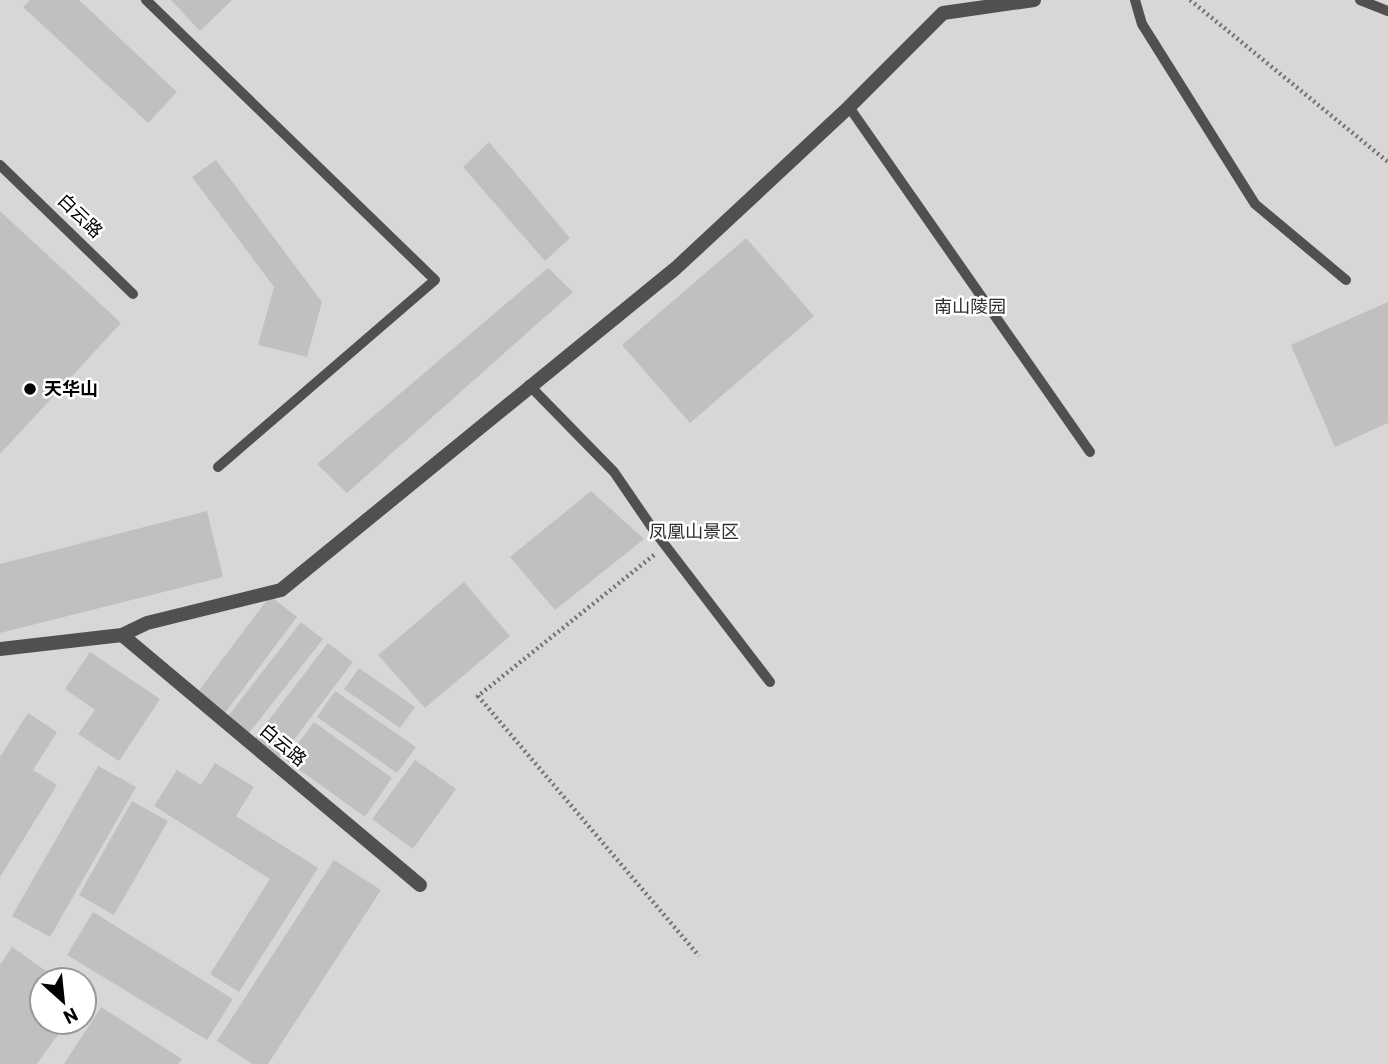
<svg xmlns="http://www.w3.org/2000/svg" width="1388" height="1064" viewBox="0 0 1388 1064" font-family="Barlow,'Noto Sans SC',sans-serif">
<rect width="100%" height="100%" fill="#fff"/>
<path fill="#d7d7d7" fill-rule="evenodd" d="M0,0H1388V1064H0ZM42,980H84V1022H42Z"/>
<path fill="#c0c0c0" d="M30,0H79L177,92L148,123L23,7Z
M171,0H232L200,31Z
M489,142L570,238L545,261L463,167Z
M216,160L322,302L307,357L258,345L274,287L192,177Z
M0,211L121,323L0,454Z
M746,238L814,316L690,423L622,345Z
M548,268L573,292L347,493L317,464Z
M1388,302V423L1335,447L1291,345Z
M591,491L644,539L555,610L510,557Z
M207,511L223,577L0,633V564Z
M464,582L510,636L425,708L378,655Z
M270,596L297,617L222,717L194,697Z
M301,622L323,639L249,733L228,716Z
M328,643L353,662L280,758L255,738Z
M90,652L160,699L119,761L78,734L95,710L65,689Z
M359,668L415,707L400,728L344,689Z
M335,691L416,747L397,773L317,717Z
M28,713L57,732L33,770L57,785L0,877V757Z
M314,722L392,778L365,817L286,760Z
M415,760L456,789L413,849L372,819Z
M215,763L254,787L236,816L318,868L239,992L210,974L270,879L154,806L177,770L201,785Z
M98,766L136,787L50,937L12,916Z
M132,801L168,821L114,915L79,895Z
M334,860L381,890L268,1064H252L217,1041Z
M93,912L233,999L207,1040L67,955Z
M12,947L59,980H42V1022H67L37,1064H0V965Z
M101,1007L182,1059L178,1064H64Z"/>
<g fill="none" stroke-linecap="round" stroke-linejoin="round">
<path stroke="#727272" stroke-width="4.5" stroke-dasharray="2 3.5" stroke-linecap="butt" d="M1190,0L1388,162
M654,555L478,696L699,956"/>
<path stroke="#505050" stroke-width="10" d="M146,0L435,280L218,467
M1135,0L1142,24L1255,204L1346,280
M1360,0L1388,11
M849,107L1090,452
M0,165L133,294
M529,385L614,472L655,532L770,682"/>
<path stroke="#505050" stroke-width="14" d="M122,635L420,885
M0,649L122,635L147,623L281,590L676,268L849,107L943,13L1034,0"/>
</g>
<circle fill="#000" stroke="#fff" stroke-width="2.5" cx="30" cy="389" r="7"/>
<g text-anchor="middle" stroke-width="5" stroke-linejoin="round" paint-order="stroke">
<g font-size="18" fill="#000" stroke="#fff">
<text transform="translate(80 216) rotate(44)" y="6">白云路</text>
<text transform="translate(283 745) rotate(40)" y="6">白云路</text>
</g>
<g font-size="18" fill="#2e2e2e" stroke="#fff">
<text x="970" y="313">南山陵园</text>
<text x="694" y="538">凤凰山景区</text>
</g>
<g font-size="18" font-weight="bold" fill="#000" stroke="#fff" text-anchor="start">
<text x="44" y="395">天华山</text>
</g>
</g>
<g transform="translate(63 1001) rotate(153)"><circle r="33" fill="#ffffff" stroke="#999999" stroke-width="2"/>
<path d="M0-5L12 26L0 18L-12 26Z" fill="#000000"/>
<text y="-10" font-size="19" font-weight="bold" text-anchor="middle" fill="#000000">N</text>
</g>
</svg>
